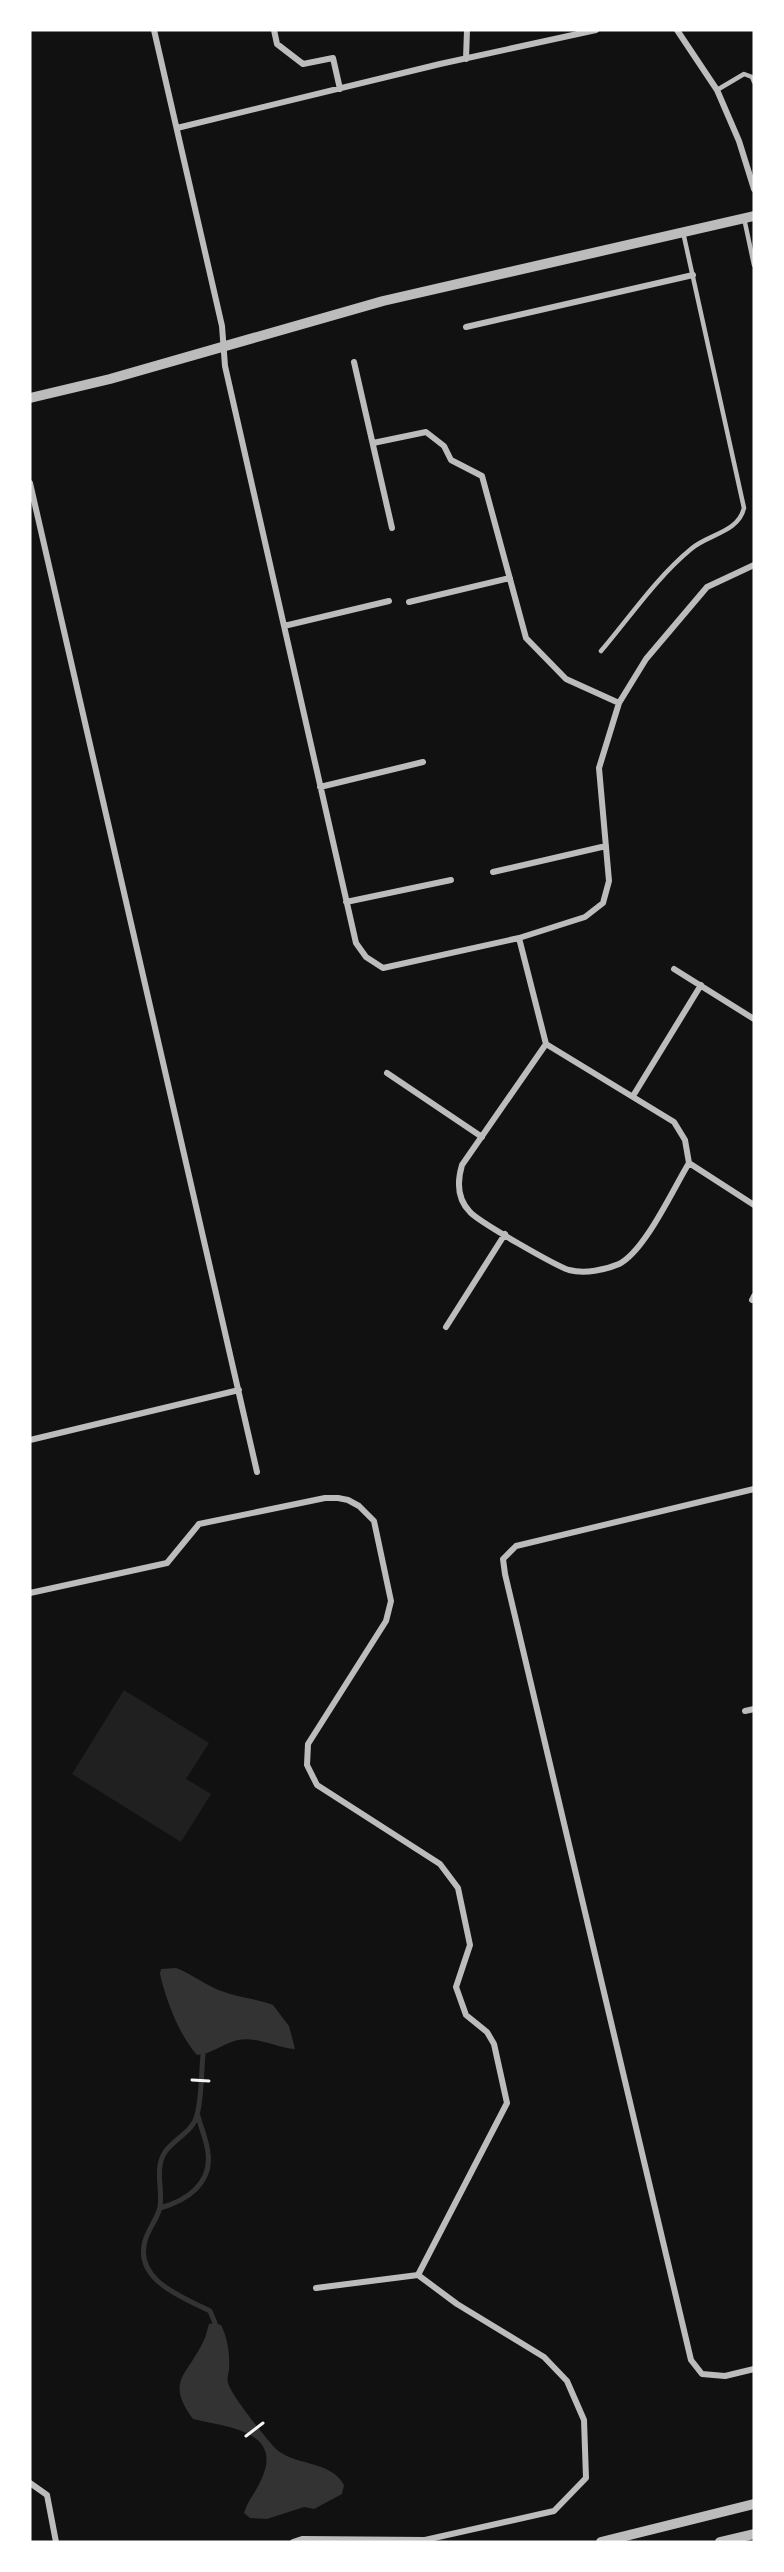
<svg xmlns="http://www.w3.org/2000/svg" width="784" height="2572" viewBox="0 0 784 2572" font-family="Helvetica,sans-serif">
<rect width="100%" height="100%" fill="#111"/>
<path fill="#202020" d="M124,1690L209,1743L186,1779L211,1794L181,1842L72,1774Z"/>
<path fill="#333" d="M176,1968C190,1973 201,1982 214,1988C233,1997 254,1998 273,2005L289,2026L295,2049C276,2048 257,2036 238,2040C224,2043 212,2054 197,2055C179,2035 166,2000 160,1974L161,1969Z
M215,2323L221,2325C228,2339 230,2355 229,2370C228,2374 227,2379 228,2383C231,2395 265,2437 274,2447C293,2467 330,2459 344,2485L342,2494L314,2509L304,2507L267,2519L250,2518L244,2513C248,2500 256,2492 261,2480C285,2430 225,2427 193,2419C165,2381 187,2376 203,2342C206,2337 207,2330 209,2324Z"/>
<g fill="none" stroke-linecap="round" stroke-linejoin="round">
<path stroke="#333" stroke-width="5" d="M203,2055C201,2074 202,2096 197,2115C193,2132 175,2138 165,2152C154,2169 163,2189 160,2207C158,2218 148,2229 145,2241C134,2280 182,2297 210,2311L215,2323
M160,2208C186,2201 212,2184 208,2153C207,2141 201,2128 198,2116"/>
<path stroke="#f5f5f5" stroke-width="3" d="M192,2080L209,2081
M246,2436L263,2423"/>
<path stroke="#bcbcbc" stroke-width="4.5" d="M717,90L744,74L752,77L754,82
M744,218L754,265
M601,651C630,617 656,578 691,549C708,534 738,533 744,508L683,232"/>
<path stroke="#bcbcbc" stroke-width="6" d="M154,30L222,326L225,366L356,943L366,957L383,968L519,938L585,917L603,903L609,881L599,768L619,703L646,659L707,587L754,565
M274,30L277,44L303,64L333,58L340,89
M677,30L717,90L739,141L754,189
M466,59L467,30
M177,128L440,64L596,30
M466,327L693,275
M354,362L392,528
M373,443L426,432L444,446L451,460L482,476L526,638L566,679L619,703
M30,483L257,1472
M409,602L510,578
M284,626L389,601
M320,787L423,762
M493,872L606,846
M346,902L451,880
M519,938L546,1044
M674,969L754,1019
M546,1044L674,1122L685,1140L689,1163C673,1189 645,1251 619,1264C605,1270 585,1274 569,1270C556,1266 479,1222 470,1212C457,1199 457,1182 462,1165Z
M387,1073L482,1137
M633,1096L701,985
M689,1163L754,1205
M752,1300L754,1296
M446,1327L505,1234
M30,1440L239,1390
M754,1489L516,1546L503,1559L505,1574L691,2360L702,2374L725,2376L754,2369
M30,1593L167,1563L199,1524L325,1498H338L348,1500L359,1506L374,1521L391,1601L386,1621L308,1744L307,1765L317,1785L440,1864L458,1888L470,1945L456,1987L466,2015L487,2032L494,2044L507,2103L418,2275L457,2304L544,2357L567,2381L584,2420L586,2478L554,2511L425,2540L302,2539L293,2542
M745,1711L754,1709
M316,2288L418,2275
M30,2483L47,2495L56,2542"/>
<path stroke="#bcbcbc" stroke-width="10" d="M30,398L110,379L383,301L754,216
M601,2542L754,2504
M720,2542L754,2534"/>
</g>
<rect width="784" height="2572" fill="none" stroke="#ffffff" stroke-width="63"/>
</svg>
